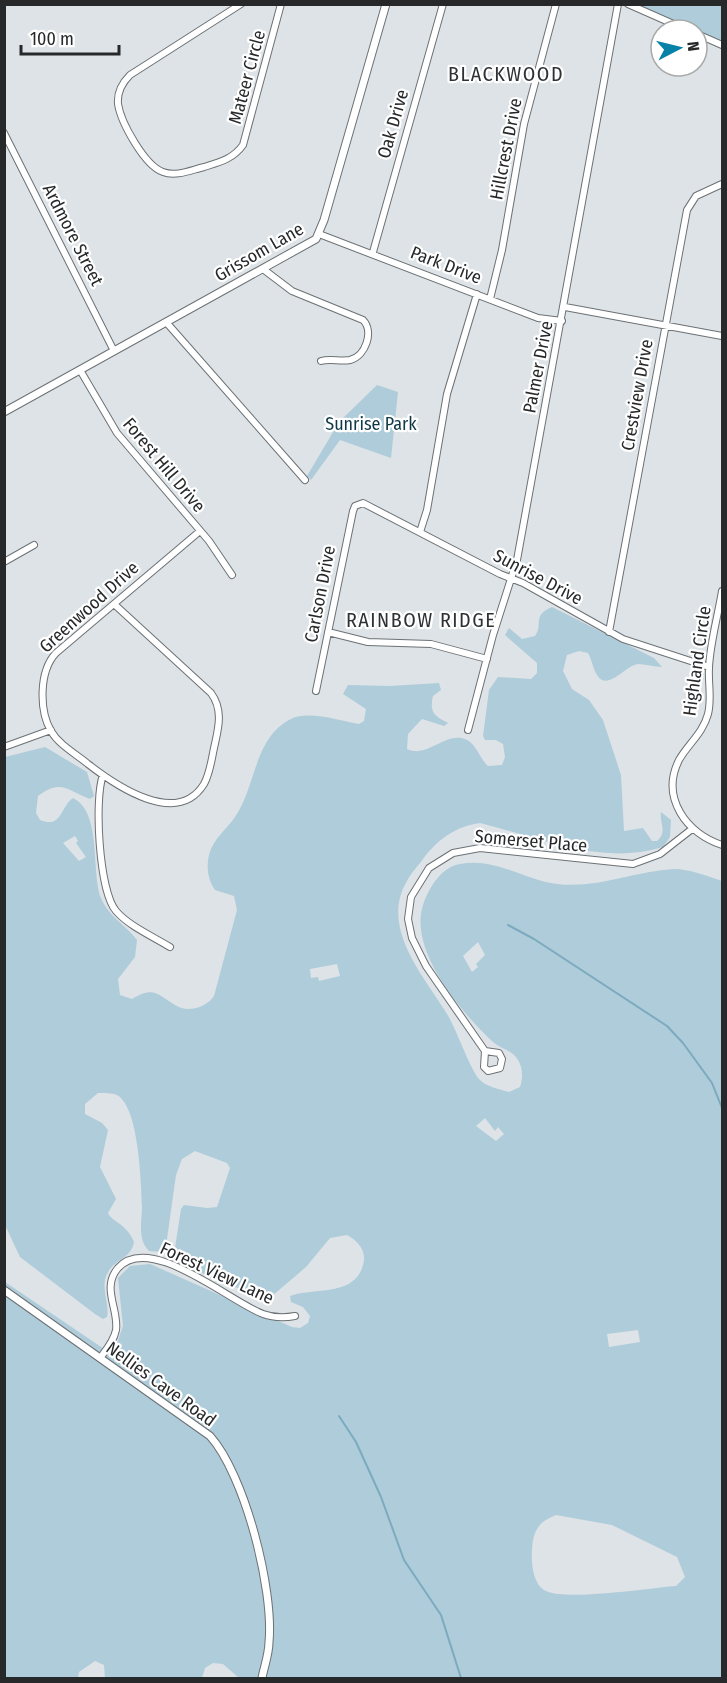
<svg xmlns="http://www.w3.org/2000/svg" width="727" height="1683" viewBox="0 0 727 1683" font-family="'Fira Sans Condensed',sans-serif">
<rect width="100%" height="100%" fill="#dde3e6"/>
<path fill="#afccda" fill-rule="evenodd" d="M638,5H722V41Z
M377,385L398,392L391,458L340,440L311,480L307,476L339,422Z
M552,607L654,658L662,667C654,667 645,664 638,664C624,666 608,692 597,675C593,669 592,660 588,653L579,651L567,655L563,671L572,689L589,700L603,720L621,775L624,831L643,828L652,841H657C668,831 659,823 661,812L671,820L670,837L663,847C600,866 541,838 480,823C456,826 437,840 423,859C418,866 411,873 407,881C379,928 425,977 447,1014C456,1028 471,1072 480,1080C487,1087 499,1089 509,1092L520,1087C523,1078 523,1068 518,1060C512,1050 501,1049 493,1042C462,1013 406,949 424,902C430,886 442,867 460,864C494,857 525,880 557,884C597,889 635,871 674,869C690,869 707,876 722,881V1678H239L223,1664L213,1663L205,1668L202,1678H105L104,1665L95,1661L79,1672L78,1678H5V1282L113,1355L123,1326L118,1278L130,1266L150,1264L292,1327L300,1328L308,1323L310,1316L303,1307L291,1302L290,1296C314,1287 359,1298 364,1260C365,1248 356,1240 347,1235L330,1238L306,1267L272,1296L264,1299L173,1261L181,1209L184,1205L207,1208L217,1207L230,1168L227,1163L195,1151L182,1159L176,1175L166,1246L162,1252L149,1251C137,1239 142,1222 142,1206C141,1182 139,1107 117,1095C112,1093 104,1093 98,1093L85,1104V1114L102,1123L108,1130L100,1167L116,1199L108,1213C111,1221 127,1224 134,1242C131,1259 114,1259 107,1274C100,1288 110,1304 107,1317L103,1319L95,1314L20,1257L5,1225V757L45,747L87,772L94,796L90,799C68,791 62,778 38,796L36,813L40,820C62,829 60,807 73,798C102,812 91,871 101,898C109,917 126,925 137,940L135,957L118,979L120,995L132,999C154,986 157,994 175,1005C187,1013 206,1008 214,996L237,910L234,896L215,890C208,880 206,867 209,855C213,839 226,830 235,817C256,787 254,737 291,719C309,710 340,721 359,724L364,721L366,709L343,694L348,685L390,686L439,683L441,690L433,696C429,713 435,716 448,723L444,726L422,719L408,734L407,749C428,759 446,730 467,740C476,744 480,759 488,766L502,765L505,757L503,744L496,740H485L483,736L489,690L498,677L531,679L537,673V663L505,635L509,628L522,639L535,636C544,624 531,616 552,607ZM75,836L78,841L76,843L86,857L79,861L63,843ZM478,942L485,955L476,964L478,967L472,972L463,956ZM337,964L340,976L319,981L318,977L311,978L310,969ZM485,1118L495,1131L498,1127L504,1134L496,1141L476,1126ZM638,1330L640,1342L609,1347L607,1334ZM556,1515L612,1525L677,1557L685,1577L676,1586C649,1588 568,1601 546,1591C533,1585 531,1563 532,1550C533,1531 538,1522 556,1515Z"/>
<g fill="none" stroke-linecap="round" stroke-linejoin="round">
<path stroke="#7caabe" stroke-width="2" d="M508,925L534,939L667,1026L683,1043L712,1083L722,1108
M339,1416L356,1442L381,1497L404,1560L441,1615L461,1678"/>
<g stroke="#6c7174" stroke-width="8">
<path id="minor" d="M241,4L130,75C122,83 117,93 118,104C121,123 145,166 163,172C176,177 191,170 204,167C220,162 233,159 243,145L281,4
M628,4L687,30
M697,34L722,45
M4,133L114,351
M319,234L538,318L562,321
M373,252L443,4
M263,269L292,291L363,320C374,331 366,356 350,360C340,362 331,358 321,361
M490,299L502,250L524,124L556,4
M565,307L722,336
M166,322L305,480
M80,370L117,433L209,541L232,575
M420,532L427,510L447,394L477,294
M4,562L34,545
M722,591C718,616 710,643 709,668C708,684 712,698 708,714C703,733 688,744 679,760C660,798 687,834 722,845
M114,604L211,693C225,712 217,732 213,753C211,764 209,775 204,784C177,828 115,785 88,764C76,754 59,745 51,731C39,710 39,671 56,653L200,531
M328,632L368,642L431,644L487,659
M609,632L687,210L696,196L722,184
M316,691L353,511L355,506L363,503L500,574L523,583L623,639L709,667
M468,730L493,635L517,560L618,4
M4,747L51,730
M103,775C94,799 99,891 116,911C129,926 152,936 170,947
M485,1051L499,1053L502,1059L500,1068L488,1071L484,1067L485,1051L426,966L412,938L408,919L411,897L429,868L453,853L480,848L633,864L660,854L692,829
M100,1358C106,1350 114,1341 116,1330C119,1309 101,1288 118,1268C150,1232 230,1302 263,1314C274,1318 284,1318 295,1316"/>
</g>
<g stroke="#6c7174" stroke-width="9">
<path id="tertiary" d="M4,412L316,239L324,220L386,4
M4,1290L210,1436C245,1475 274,1590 269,1642C269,1654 264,1667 262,1678"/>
</g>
<use href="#minor" stroke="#fff" stroke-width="6"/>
<use href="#tertiary" stroke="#fff" stroke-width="7"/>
</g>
<g text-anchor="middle" stroke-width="4.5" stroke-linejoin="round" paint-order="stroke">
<g font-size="18" fill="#262829" stroke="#fff">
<text transform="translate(247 77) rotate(-75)" y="6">Mateer Circle</text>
<text transform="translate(393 124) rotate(-74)" y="6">Oak Drive</text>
<text transform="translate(506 149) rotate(-79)" y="6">Hillcrest Drive</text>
<text transform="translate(73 235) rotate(63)" y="6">Ardmore Street</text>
<text transform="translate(259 252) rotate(-30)" y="6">Grissom Lane</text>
<text transform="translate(446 265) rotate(21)" y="6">Park Drive</text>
<text transform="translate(538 367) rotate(-79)" y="6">Palmer Drive</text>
<text transform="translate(637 395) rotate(-80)" y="6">Crestview Drive</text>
<text transform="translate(164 465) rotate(50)" y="6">Forest Hill Drive</text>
<text transform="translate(538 577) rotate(28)" y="6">Sunrise Drive</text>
<text transform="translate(320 594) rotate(-79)" y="6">Carlson Drive</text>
<text transform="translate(89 607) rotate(-42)" y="6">Greenwood Drive</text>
<text transform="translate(697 661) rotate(-82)" y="6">Highland Circle</text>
<text transform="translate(531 841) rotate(5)" y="6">Somerset Place</text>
<text transform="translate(217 1273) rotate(25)" y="6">Forest View Lane</text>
<text transform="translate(161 1384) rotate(36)" y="6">Nellies Cave Road</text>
</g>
<g font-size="18" fill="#0f3848" stroke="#fff">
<text x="371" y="430">Sunrise Park</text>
</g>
<g font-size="20" letter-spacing="1.5" fill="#2d3234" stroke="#fff">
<text x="506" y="81">BLACKWOOD</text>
<text x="421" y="627">RAINBOW RIDGE</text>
</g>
</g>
<rect width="727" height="1683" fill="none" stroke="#262829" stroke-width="12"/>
<g transform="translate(679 48) rotate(83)"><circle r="28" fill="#ffffff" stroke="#a8a9a9" stroke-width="1.5"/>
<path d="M0-4.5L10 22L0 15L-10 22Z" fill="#0781a7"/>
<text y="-9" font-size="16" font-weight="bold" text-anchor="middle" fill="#262829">N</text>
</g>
<path d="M21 45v9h98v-9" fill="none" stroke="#262829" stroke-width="3"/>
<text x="30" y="45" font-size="18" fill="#262829" stroke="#ffffff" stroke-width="4.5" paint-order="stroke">100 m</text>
</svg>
